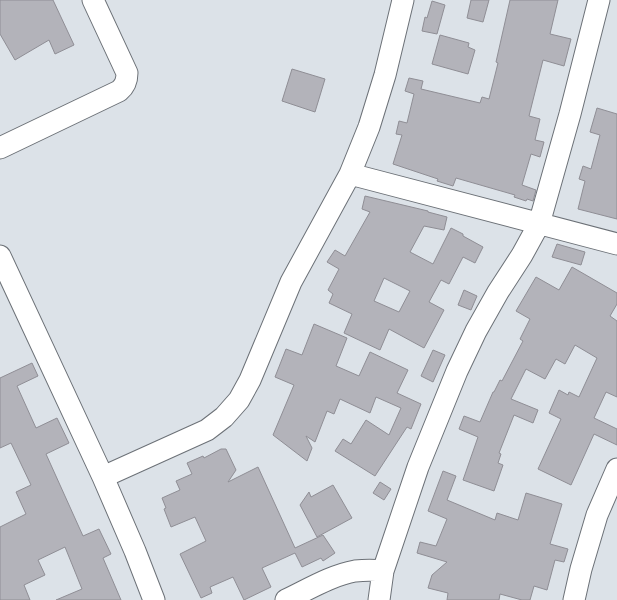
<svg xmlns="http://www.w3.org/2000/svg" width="617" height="600" viewBox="0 0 617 600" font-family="Jost,sans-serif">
<rect width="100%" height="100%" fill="#dce2e8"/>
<path fill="#b3b3ba" stroke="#8f8e95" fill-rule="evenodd" d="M0,0H53L74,45L55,54L49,40L15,60L0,34Z
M471,0H489L483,22L467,18Z
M510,0H558L550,34L571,39L564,66L543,60L529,116L540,119L535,140L544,142L540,157L531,154L522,185L536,190L533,201L527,199L526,201L514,197L515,195L456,178L453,186L437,181L438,179L393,164L402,135L396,134L399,121L407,123L414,94L405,91L409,78L423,81L421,89L480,103L482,97L489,99L498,63L496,62Z
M432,1L445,5L437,34L422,31L425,17L427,18Z
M440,35L469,43L468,47L475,50L468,74L432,64Z
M292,69L325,79L315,112L282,101Z
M597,108L617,114V219L578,209L585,181L579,179L583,166L591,169L600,135L590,132Z
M365,196L428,211V212L447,217L444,230L424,226L410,252L433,264L451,228L463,234V236L483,247L475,263L463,257L449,284L441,280L429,302L444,310L424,348L389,329L380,350L344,333L352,314L329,303L333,294L328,290L339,269L327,262L335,250L345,256L370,212L362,209ZM384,278L410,291L399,312L374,301Z
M557,244L585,252L581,265L552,257Z
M572,267L617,293V304L610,316L617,321V397L606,392L594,418L617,429V445L594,434L571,485L538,469L561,419L549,413L559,390L568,395L569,392L579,397L597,358L575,345L565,364L556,359L545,379L526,369L511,399L538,410L533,423L514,415L499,453L501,454L498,463L503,465L494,491L463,480L478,437L459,429L464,416L480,422L493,392H494L500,380L502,381L523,341L520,339L530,319L516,311L536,277L559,290Z
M464,290L477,296L471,310L458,305Z
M314,324L347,338L336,366L359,376L370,352L408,370L397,393L421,404L411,429L407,427L375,476L335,451L343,439L351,444L366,420L389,435L401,408L376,397L370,413L340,399L334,414L327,411L315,442L306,436L312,448L307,461L273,435L294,385L275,377L286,349L302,355Z
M433,350L445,355L433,382L421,376Z
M32,363L38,376L17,386L36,428L57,418L69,443L46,454L83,536L99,529L111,554L103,558L121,600H56L82,589L65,547L38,560L45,575L24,585L30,600H0V527L26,514L16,492L31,485L11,443L0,448V378Z
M221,449H226L236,470L228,482L258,467L295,548L323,535L335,553L323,561L321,558L302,567L295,553L262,568L271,587L244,600L233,577L210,587L212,593L201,598L180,554L206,541L195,517L171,527L164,509L166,508L162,498L180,490L176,481L192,474L187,463L203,456L204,458Z
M443,471L456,476L447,500L495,520L497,513L518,520L526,493L562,504L550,544L568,549L564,562L555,560L547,590L534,586L530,600H522L500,594L499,600H447L448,593L428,588L432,575L447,562L417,553L420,542L436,546L447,519L428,511Z
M380,482L391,489L384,500L373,493Z
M333,485L352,518L317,537L300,505L309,492L311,497Z"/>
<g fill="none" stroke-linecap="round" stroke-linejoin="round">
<g stroke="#6c7177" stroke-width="23">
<path id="minor" d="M0,148L119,91C125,86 127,81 127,73L93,0
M350,174L617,244
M0,256L103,477L135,551L154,600
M103,477L207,430L224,417L239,400L250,380L291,282L350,174L369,127L385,75L403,0
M286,600C307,590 332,575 355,571C365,570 374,570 383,571
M379,600L383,571L418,467L457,371L476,331L498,292L522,255L539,224L570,114L599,0
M574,600L581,569L597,515L617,469"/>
</g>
<use href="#minor" stroke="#fff" stroke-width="21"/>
</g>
</svg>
